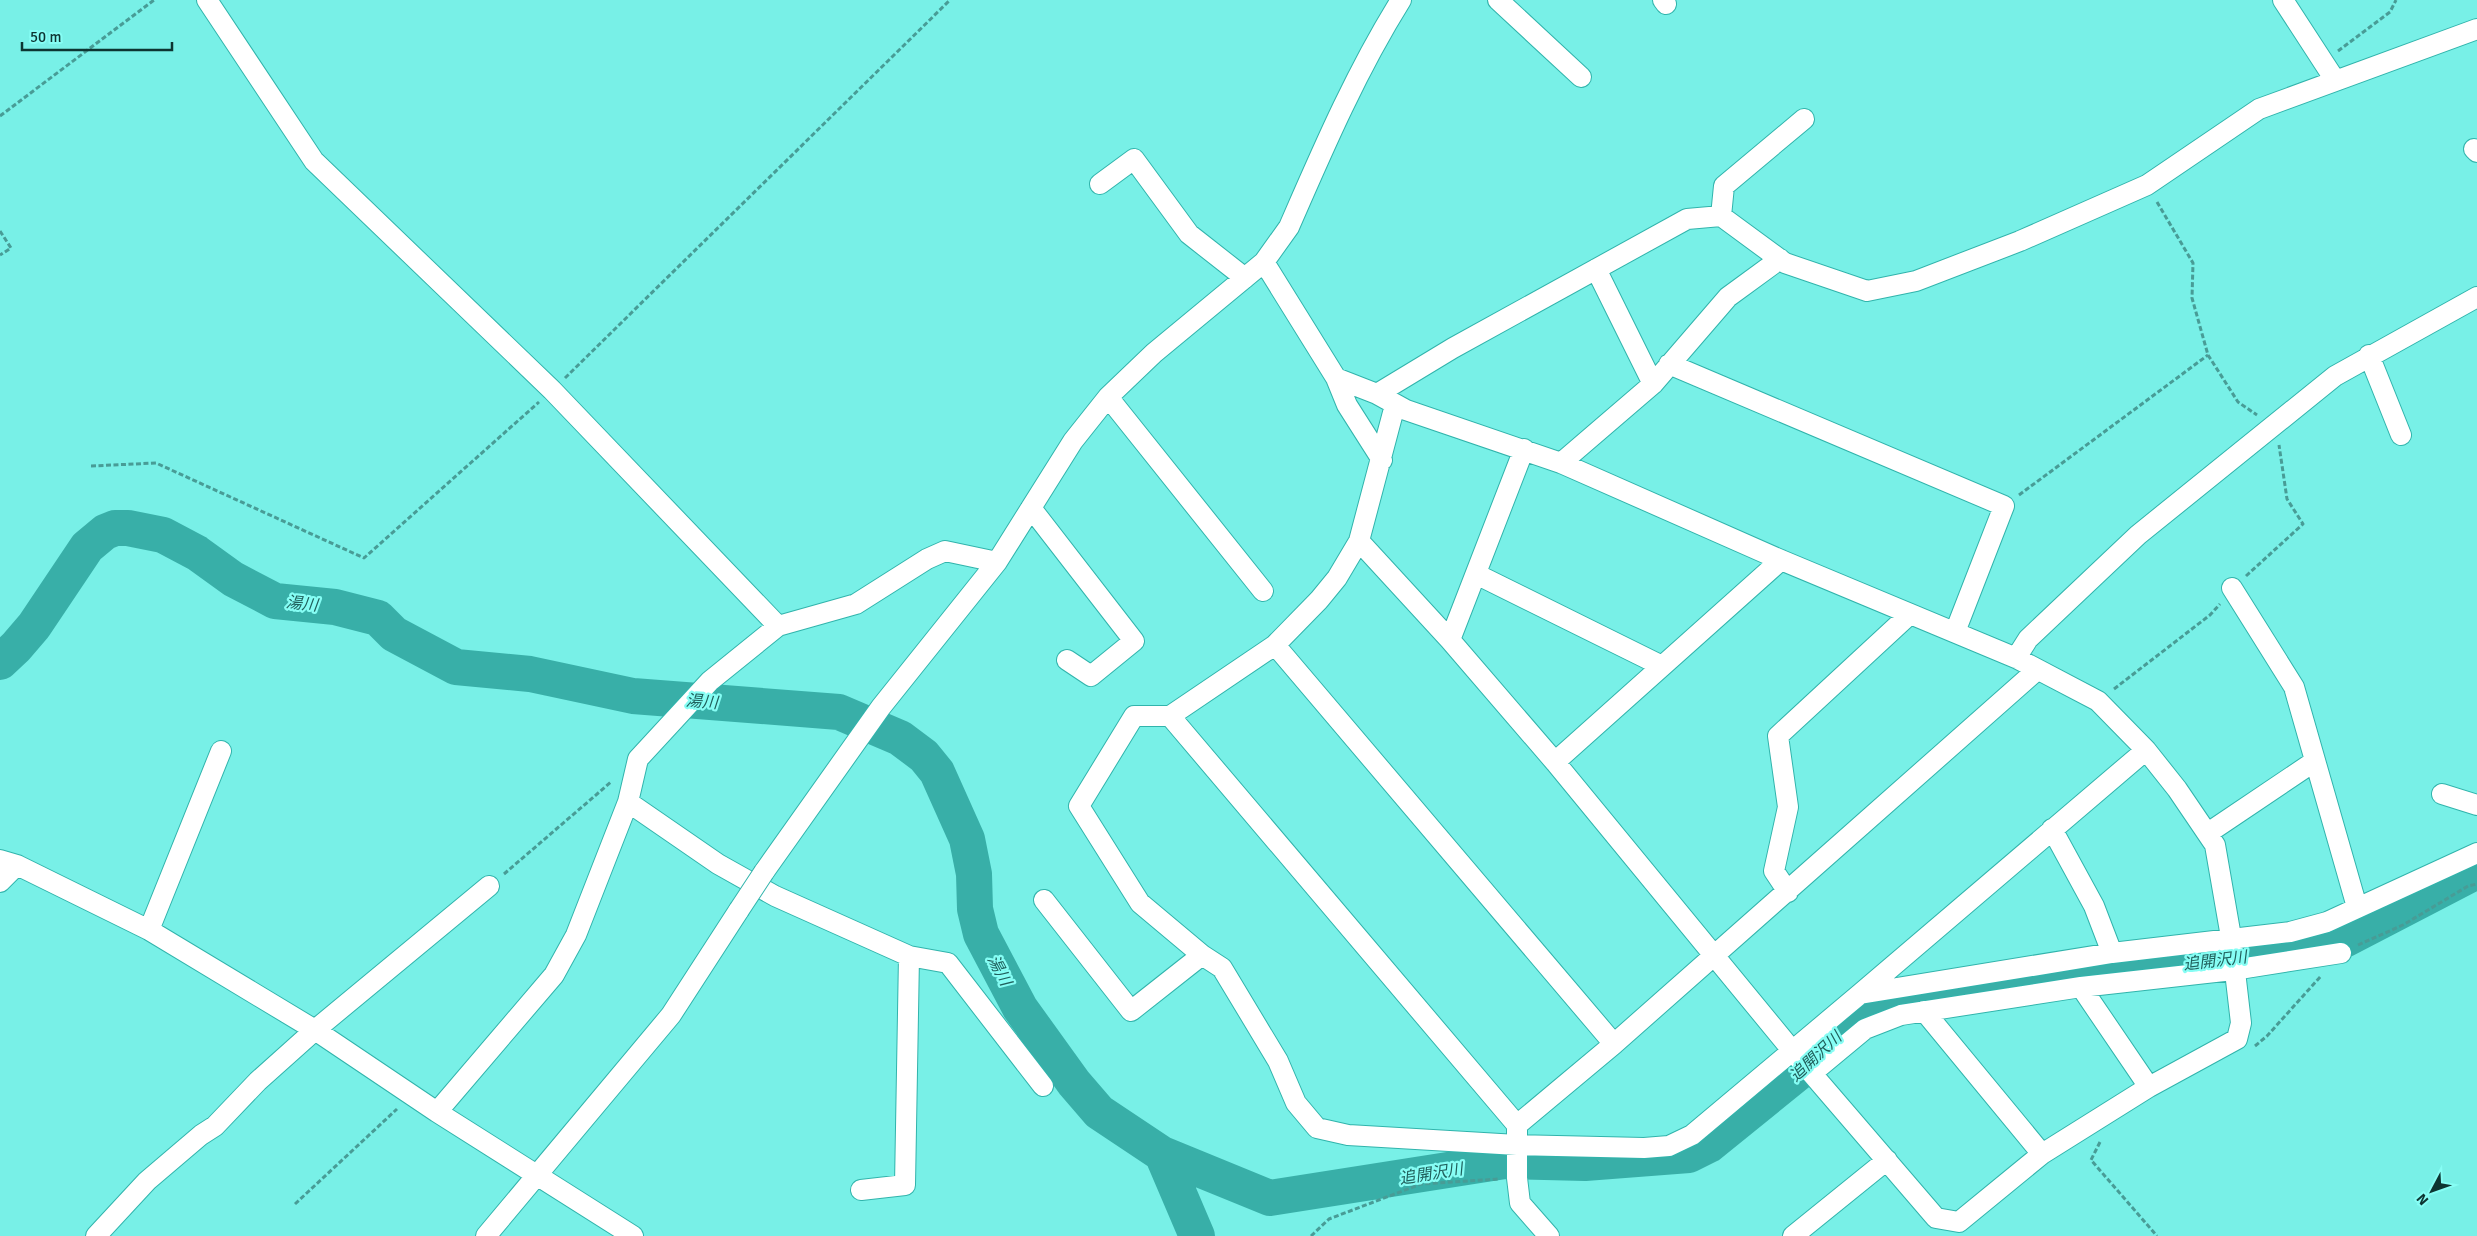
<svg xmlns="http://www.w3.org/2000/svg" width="2477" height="1236" viewBox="0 0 2477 1236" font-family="Signika,'Noto Sans JP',sans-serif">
<rect width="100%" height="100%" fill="#78f0e7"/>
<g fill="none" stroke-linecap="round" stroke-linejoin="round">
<path stroke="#38afa8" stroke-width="36" d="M0,662L16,647L34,626L87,547L105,532L115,528H128L163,535L197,553L233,579L275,601L335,607L378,618L394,634L456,667L530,674L633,696L839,712L900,738L924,756L937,772L967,839L974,874L975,909L981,934L1020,1008L1074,1083L1099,1112L1162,1154L1270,1198L1505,1161L1585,1163L1689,1155L1709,1145L1809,1064L1845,1028L1878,1008L1912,1000L2243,955L2303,949L2346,939L2471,874L2477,873
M1162,1154L1197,1236"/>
<g stroke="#31b4ac" stroke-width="22">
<path id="minor" d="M207,0L314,161L552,390L778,626
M1498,0L1581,77
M1663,0L1666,4
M2283,0L2335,80
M2474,149L2477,152
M1100,184L1134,159L1189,234L1245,278
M1721,216L1724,186L1804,119
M1264,262L1336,378L1347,405L1382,460
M1596,269L1653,384
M2369,355L2401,435
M1669,364L2004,506L1955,632
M1336,378L1377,394L1406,410L1561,463L1781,560L2016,658L2098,701L2146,750L2177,789L2215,845L2231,937L2241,1023L2237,1039L2149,1087L2042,1154L1959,1222L1936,1218L1795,1054L1555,762L1450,640L1359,541
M1377,394L1453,348L1687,219L1721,216L1785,263L1867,291L1916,281L2020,241L2147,185L2259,109L2477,29
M1108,397L1263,591
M1395,405L1359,541L1337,578L1319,600L1275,645L1170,716H1134L1079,806L1140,903L1202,955L1222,968L1278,1061L1296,1103L1317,1128L1348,1135L1517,1145L1644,1148L1669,1146L1692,1135L1860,994L2146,750
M1561,463L1653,384L1728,297L1780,259
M1031,508L1134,641L1091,676L1067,660
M1476,574L1662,666
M2232,588L2294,687L2357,907
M1450,640L1524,449
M1275,645L1614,1044
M2016,658L2028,639L2138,535L2335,376L2477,297
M1170,716L1517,1125
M1555,762L1781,560
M2442,794L2477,805
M628,802L718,864L775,896L909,956L948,963L1043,1086
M2052,829L2094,906L2112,953
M2208,833L2315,761
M0,860L17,865L149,930L315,1030L437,1112L633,1236
M764,872L881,707L997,562L1073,441L1108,397L1154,353L1264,262L1289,227C1323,149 1356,72 1401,0
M0,882L17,865
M1788,892L1774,871L1788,807L1778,736L1910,614
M1044,900L1131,1011L1202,955
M149,930L221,751
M2081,987L2149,1087
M1860,994L2112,953L2290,932L2327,922L2477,853
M1924,1011L2042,1154
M1812,1073L1865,1029L1901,1015L2081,987L2233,970L2341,953
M437,1112L554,975L576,935L628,802L638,759L710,681L778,626L856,604L927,559L945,551L997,562
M861,1190L905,1185L909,956
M96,1236L147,1181L201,1135L215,1126L258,1081L315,1030L489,886
M486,1236L671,1015L739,910
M1549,1236L1520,1203L1517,1178V1125L1614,1044L2037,670
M1793,1236L1887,1160"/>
</g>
<path stroke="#489c96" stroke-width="3" stroke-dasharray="5 2.5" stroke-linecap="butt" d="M2338,51L2390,12L2396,0
M0,116L154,0
M2157,202L2193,263L2192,298L2208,355L2238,402L2257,415
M0,231L11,248L0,255
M565,378L950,0
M91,466L156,463L364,558L539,402
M2019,495L2208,355
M2246,576L2303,524L2287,499L2279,445
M2114,689L2210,615L2220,604
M504,874L611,782
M2358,945L2403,925L2468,886L2477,884
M2255,1046L2267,1036L2321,976
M2100,1142L2091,1160L2157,1236
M295,1204L397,1109
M1311,1236L1329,1219L1421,1184L1499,1179"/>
<use href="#minor" stroke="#fff" stroke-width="20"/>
<g stroke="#31b4ac" stroke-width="22" stroke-linecap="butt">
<path id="minor-bridge" d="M739,910L764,872"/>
</g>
<use href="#minor-bridge" stroke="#fff" stroke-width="20"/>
</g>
<g text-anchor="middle" stroke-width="4.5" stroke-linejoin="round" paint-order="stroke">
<g font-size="16" font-style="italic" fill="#20605c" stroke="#86fdf4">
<text transform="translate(302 603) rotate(6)" y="6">湯川</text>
<text transform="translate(702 701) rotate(4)" y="6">湯川</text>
<text transform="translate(2215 960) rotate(-7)" y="6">追開沢川</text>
<text transform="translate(1000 970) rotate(62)" y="6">湯川</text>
<text transform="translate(1815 1056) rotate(-43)" y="6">追開沢川</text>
<text transform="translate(1431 1173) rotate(-9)" y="6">追開沢川</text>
</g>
</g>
<g transform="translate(2432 1191) rotate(229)" stroke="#86fdf4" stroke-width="4" paint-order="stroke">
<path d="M0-4L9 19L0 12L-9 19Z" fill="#0d3532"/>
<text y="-8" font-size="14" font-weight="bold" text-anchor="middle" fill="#0d3532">N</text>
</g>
<path d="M22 42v8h150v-8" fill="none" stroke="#0d3532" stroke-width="2.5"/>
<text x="30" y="42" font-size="15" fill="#0d3532" stroke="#86fdf4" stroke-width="4" paint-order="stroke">50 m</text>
</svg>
